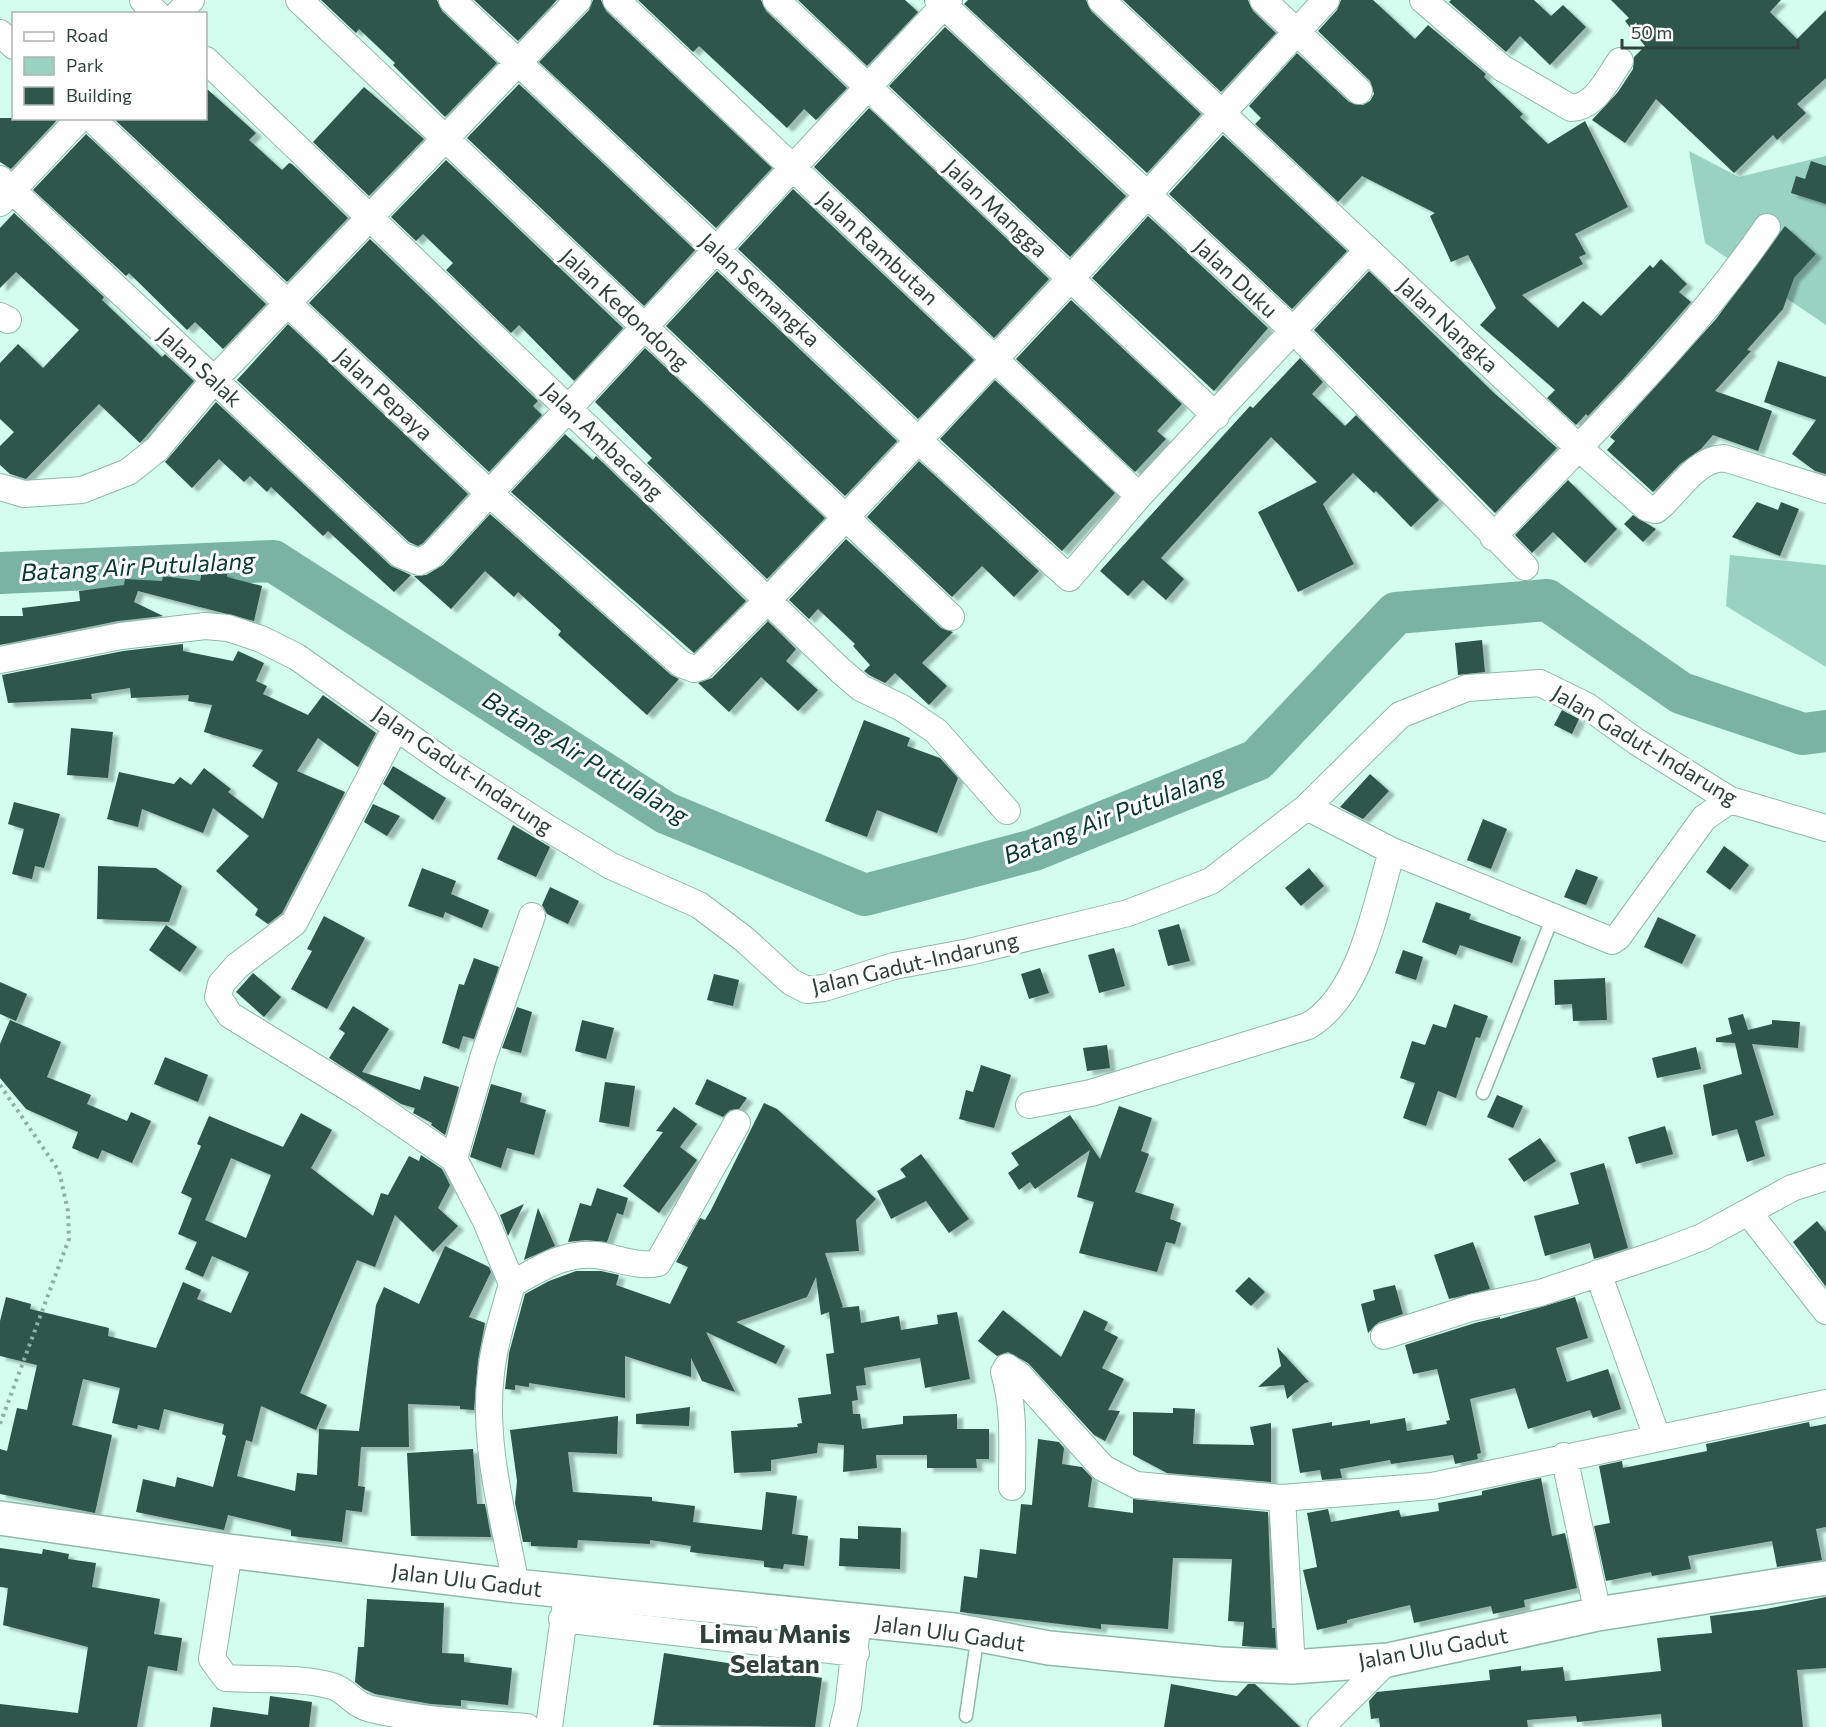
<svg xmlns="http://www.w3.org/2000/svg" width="1826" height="1727" viewBox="0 0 1826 1727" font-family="Commissioner,sans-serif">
<defs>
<filter id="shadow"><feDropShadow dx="6" dy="4" stdDeviation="1.5" flood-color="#0004"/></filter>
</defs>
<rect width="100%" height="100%" fill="#d2fdef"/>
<path fill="#9ad2c1" d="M1689,151L1739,177L1826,156V325L1705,243Z
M1730,555L1826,565V667L1726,606Z"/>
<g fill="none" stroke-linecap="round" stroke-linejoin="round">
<path stroke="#7bb3a2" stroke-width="42" d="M0,573L273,561L666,813L865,895L1034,850L1257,760L1396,613L1547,600L1681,693L1803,734L1826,731"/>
</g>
<path fill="#2f564b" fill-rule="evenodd" filter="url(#shadow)" d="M321,0H437L442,11L497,63L445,117L393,65L395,63L359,29L356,33Z
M474,0H557L518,41Z
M593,0H601L606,11L772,168L716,228L539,62L589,10Z
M638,0H761L766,11L847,88L816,120L804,109L787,128L699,46L693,52Z
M798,0H905L918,12L867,66Z
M968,0H1086L1091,11L1201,114L1147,173L964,4Z
M1123,0H1248L1253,11L1276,33L1221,92Z
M1341,0H1373L1415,39L1428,25L1486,74L1484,77L1523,114L1520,117L1548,144L1585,121L1628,207L1575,234L1586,254L1579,257L1583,264L1522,295L1558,328L1583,301L1601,316L1650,265L1653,268L1661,259L1687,284L1679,292L1691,302L1625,377L1588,416L1586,414L1576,425L1547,398L1555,390L1480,325L1496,308L1468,255L1451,262L1430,216L1435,213L1362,176L1338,202L1255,124L1261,118L1249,106L1297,53L1349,102L1363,105L1370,101L1374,94L1370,81L1318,31L1337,10Z
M1451,0H1534L1551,16L1563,5L1586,27L1550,65L1520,36L1506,52L1449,2Z
M1611,0H1781L1770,12L1797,39L1826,10V78L1797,104L1806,113L1777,140L1773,135L1734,173L1656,99L1625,143L1592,120L1618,92L1633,69L1634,57L1645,46L1625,21L1629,18Z
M945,27L1126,196L1070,257L889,86Z
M519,84L695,250L644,306L467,138Z
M364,87L424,139L369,196L313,142Z
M206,88L256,133L249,140L282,170L289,163L292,164L348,218L287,282L113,118H206Z
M869,108L1049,279L994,338L814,167Z
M0,118H59L11,169L0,162Z
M86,134L266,304L223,349L195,322L187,330L129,273L126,276L33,190Z
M1223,135L1347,251L1292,309L1169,194Z
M446,160L623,328L574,381L519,325L511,333L446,270L453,263L423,234L416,241L391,217Z
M1811,161L1826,166V204L1791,193L1796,176L1805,179Z
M793,189L974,360L918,419L738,249Z
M14,213L104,297L102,300L162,357L165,354L194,381L140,443L99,404L26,479L10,474L0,465V446L14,432L0,419V363L18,344L43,368L79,330L16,272L0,288V228Z
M1148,216L1268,328L1214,391L1092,278Z
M1785,226L1816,254L1794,278L1783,309L1747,350L1751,351L1715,391L1772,411L1758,451L1713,435L1701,449L1680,464L1653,492L1607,450L1615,441L1610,437L1716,319Z
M370,239L538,401L533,406L542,415L489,472L309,303Z
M717,271L897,441L845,496L666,326Z
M1369,271L1494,393L1557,448L1495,513L1314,330Z
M1071,300L1182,404L1157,431L1166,439L1135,472L1016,359Z
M288,324L468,494L423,543L418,546L409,542L237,380Z
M645,348L825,518L767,579L647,463L652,458L595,402Z
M1300,358L1323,382L1312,394L1345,426L1356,415L1439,500L1411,527L1376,491L1374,493L1353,473L1323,504L1354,564L1298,592L1258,512L1317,482L1271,437L1161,558L1184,579L1166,600L1143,580L1128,596L1100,571L1250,406L1253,408Z
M1778,361L1826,377V474L1815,471L1792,454L1816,420L1764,402Z
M995,380L1115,493L1062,551L940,439Z
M216,402L391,566L411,575L394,592L328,531L323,536L271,487L267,492L250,476L244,482L219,459L192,488L165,462Z
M565,434L593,460L596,456L746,601L694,653L511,492Z
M919,461L1039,571L1014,597L982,566L952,597L867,517Z
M1568,480L1617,529L1585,563L1553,532L1532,553L1515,535Z
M1757,502L1778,510L1781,502L1799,509L1780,556L1732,537Z
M490,514L671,675L679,679L647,715L558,635L561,631L518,592L514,597L485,571L451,609L414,576L426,575L443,565Z
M1633,515L1656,529L1643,542L1624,524Z
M846,539L941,628L953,632L922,663L947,686L929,705L895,673L885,683L869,675L864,671L870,665L853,646L855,644L818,609L809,619L789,600Z
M203,567L227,574V577L262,586L254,621L138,591L134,602L163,616L118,621L0,645V616H23L22,608L80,601L79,591L124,585L125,579L162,581L163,576L200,581Z
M768,621L796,649L786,661L818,690L798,711L761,677L729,712L698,683L712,678Z
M1482,640L1485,672L1458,675L1455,643Z
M183,644V651L233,661L238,651L264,663L256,681L267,686L263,694L308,715L323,695L376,733L358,767L318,738L297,771L345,792L282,913L268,924L255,915L258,909L216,871L249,836L213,808L203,833L142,809L138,827L107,819L119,772L174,784L180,777L191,785L204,768L231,789L228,792L263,819L278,783L252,766L263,750L204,732L212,705L188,701L189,695L131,698L130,688L91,694L92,699L8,703L2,675L123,651Z
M1562,710L1579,719L1572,734L1554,725Z
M864,720L910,738L907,746L940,758L958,778L937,833L877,810L867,837L825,821Z
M71,728L113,732L108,778L67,775Z
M393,766L446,798L433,820L383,784Z
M1370,774L1389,791L1363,819L1340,807Z
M14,802L60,814L44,868L35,866L32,879L12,874L24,829L8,824Z
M373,804L400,816L387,836L364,822Z
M1483,819L1507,829L1491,869L1467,860Z
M513,825L550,847L536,877L497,859Z
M1724,846L1749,865L1730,890L1706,872Z
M98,866L156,868L182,886L169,922L97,919Z
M422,868L456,881L451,894L489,910L482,928L445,912L443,918L408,906Z
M1309,868L1324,886L1301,906L1285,888Z
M1576,869L1598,877L1586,905L1564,897Z
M550,887L579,901L568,924L547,914L542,905Z
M1436,902L1471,914L1469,919L1521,937L1512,963L1460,945L1456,955L1422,942Z
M324,916L365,938L327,1009L291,989L312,951L307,949Z
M1658,917L1696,935L1682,964L1644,947Z
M1179,924L1190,961L1168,966L1158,930Z
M166,925L197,947L180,972L149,950Z
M1114,948L1125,986L1099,993L1088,955Z
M1403,950L1423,957L1416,980L1395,973Z
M474,958L499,967L474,1039L463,1036L459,1049L442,1043L459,984L464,985Z
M1040,968L1049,993L1029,999L1021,974Z
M253,973L281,997L264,1017L236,992Z
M714,974L739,980L733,1006L707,1000Z
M1605,978L1607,1020L1573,1021L1572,1004L1555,1005L1554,980Z
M0,982L27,994L16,1021L0,1014Z
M1454,1004L1488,1016L1480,1038L1476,1037L1456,1098L1438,1091L1426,1126L1403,1118L1415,1083L1400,1078L1412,1041L1425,1045L1433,1024L1446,1028Z
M353,1006L389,1029L362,1072L420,1090L424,1076L459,1087L445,1135L431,1125L432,1123L413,1113L415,1108L401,1104L329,1058L345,1033L339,1029Z
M517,1007L532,1012L521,1053L502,1048Z
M1743,1014L1748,1030L1772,1024V1020L1800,1022L1798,1048L1752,1044L1774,1115L1755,1121L1765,1156L1747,1162L1737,1129L1712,1136L1703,1085L1742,1074L1735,1043L1716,1042V1038L1732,1034L1728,1018Z
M10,1020L61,1042L47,1077L91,1095L87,1104L127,1121L131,1112L151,1121L132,1163L102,1150L98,1159L72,1148L78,1132L26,1109L0,1078V1044Z
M582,1020L614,1028L606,1059L575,1051Z
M1107,1045L1110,1068L1087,1071L1083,1048Z
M1696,1047L1701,1069L1657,1078L1652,1058Z
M165,1057L208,1075L198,1102L154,1084Z
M981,1065L1011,1075L994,1128L959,1119L966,1090L973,1092Z
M707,1079L747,1098L739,1109L730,1110L723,1117L695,1104Z
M605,1082L635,1086L629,1127L599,1122Z
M491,1084L522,1093L520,1102L546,1110L534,1155L507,1148L501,1168L470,1157Z
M1497,1095L1523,1106L1513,1128L1487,1117Z
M764,1103L777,1109L876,1199L856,1220L859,1251L825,1253L843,1307L840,1308L859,1306L861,1323L899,1316L901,1330L938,1324L937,1315L957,1312L970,1379L925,1388L920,1358L864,1368L866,1385L856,1386L858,1400L852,1401L853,1414H860L862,1429L903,1424V1416L957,1414V1429H989V1459H976L977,1468H927V1455H876L877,1468L843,1472L844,1445L818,1443L817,1453L771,1460V1471L734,1473L731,1431L798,1427L797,1424L802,1423L798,1398L831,1394L826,1354L834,1353L829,1312L821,1315L816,1277L807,1297L736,1322L785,1346L776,1364L706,1332L735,1392L702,1381L691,1358V1377L625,1356V1398L529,1383V1387L515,1385V1390L505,1389L509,1353L525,1294L549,1281L576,1271H601L619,1275L616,1285L670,1304L688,1267L676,1262L700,1218L705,1220L711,1210Z
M1119,1106L1152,1118L1141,1151L1149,1154L1135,1192L1174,1204L1170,1219L1181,1223L1175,1244L1166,1242L1157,1272L1079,1253L1094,1202L1077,1197L1090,1150L1035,1189L1030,1182L1019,1190L1008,1173L1019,1165L1011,1153L1070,1115L1100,1159Z
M674,1107L697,1124L680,1147L697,1160L659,1213L623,1186L663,1132L656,1131Z
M301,1113L332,1130L311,1168L373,1216L381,1193L388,1195L409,1156L419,1161L421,1155L442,1169L450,1185L438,1208L458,1226L433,1252L395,1215L375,1267L357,1260L300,1393L327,1405L316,1430L261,1406L252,1442L246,1440L237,1476L295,1491L297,1473L317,1475L319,1429L359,1431L376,1305L384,1287L419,1304L445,1246L489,1267L491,1272L469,1317L485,1323L478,1360L474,1410L460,1409V1406L408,1404L409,1447H361L358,1486L365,1487L362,1512L346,1510L342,1542L291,1536V1530L228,1515L224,1530L136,1512L143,1479L175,1487L177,1477L213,1487L226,1436L222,1434L224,1424L164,1409L159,1430L138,1425L137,1429L112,1423L120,1388L83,1379L72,1425L112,1435L95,1513L0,1494V1449L7,1451L17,1408L27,1410L37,1365L0,1356V1321L6,1297L31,1304L30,1309L109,1328L108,1336L156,1348L183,1282L201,1290L197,1299L231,1313L249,1272L212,1256L203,1277L185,1269L197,1242L178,1234L192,1198L181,1193L201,1146L197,1144L209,1116L283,1147ZM231,1158L271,1175L246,1238L205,1220Z
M1665,1126L1673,1154L1636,1164L1628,1137Z
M1540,1138L1556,1161L1524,1182L1508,1159Z
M921,1154L969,1219L949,1233L926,1201L891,1219L877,1191L906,1177L900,1169Z
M1604,1163L1628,1248L1594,1259L1590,1243L1545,1256L1534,1216L1579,1204L1570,1173Z
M597,1188L628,1198L623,1215L617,1213L607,1242L585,1240L568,1242L580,1203L591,1206Z
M524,1204L508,1236L500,1215Z
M538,1208L555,1246L524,1260Z
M1817,1221L1826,1232V1287L1793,1242Z
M1473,1242L1490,1289L1449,1299L1434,1255Z
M1249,1277L1265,1292L1251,1306L1235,1291Z
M1395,1285L1403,1314L1379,1322L1368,1333L1361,1304L1375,1300L1373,1290Z
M1575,1297L1588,1338L1556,1348L1567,1382L1608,1369L1621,1409L1593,1418L1590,1410L1528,1429L1515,1388L1470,1399L1481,1453L1477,1454L1478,1459L1455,1464L1453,1455L1391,1464L1390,1460L1340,1469L1342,1478L1322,1480L1320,1470L1300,1473L1292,1429L1332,1422V1426L1370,1420V1424L1405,1418L1407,1431L1447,1424L1446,1421L1450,1420L1437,1369L1413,1374L1405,1345L1475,1323L1500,1317V1319Z
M1003,1310L1061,1357L1084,1310L1108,1322L1104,1330L1118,1337L1102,1368L1124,1379L1108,1410L1120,1411L1105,1441L1094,1435L1028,1363L1008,1352L997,1356L978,1341Z
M1277,1347L1309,1382L1305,1383L1287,1399L1284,1385L1258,1387L1281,1366Z
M690,1407L689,1426L636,1424V1414Z
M1173,1408L1195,1409L1193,1444L1254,1445L1250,1427L1271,1423V1482L1167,1473L1133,1455V1412L1173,1413Z
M618,1416L617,1454L568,1452L573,1492L652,1497V1501L695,1506L693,1522L762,1530L766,1492L797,1496L792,1534L808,1536L804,1566L784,1564L783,1569L764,1567V1561L690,1552L691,1546L650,1540V1544L578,1540L577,1548L531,1546V1542H523L515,1503L517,1481L510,1430Z
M1809,1422L1810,1427L1826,1424V1527L1816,1529L1822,1560L1777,1567L1772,1541L1688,1556L1691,1569L1652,1576L1651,1572L1606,1581L1594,1526L1610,1523L1599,1466L1622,1461L1623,1468L1707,1451L1706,1444Z
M1038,1439L1059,1442L1064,1448L1062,1464L1082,1467L1092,1478L1088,1507L1133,1513V1499L1268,1512L1272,1628H1275L1276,1648L1242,1646L1244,1622L1228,1621L1232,1559L1173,1558L1168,1629L1101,1624V1629L960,1612L964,1576L977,1578L980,1549L1016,1554L1021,1504L1032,1505Z
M473,1449L477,1504H485L491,1537L411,1536L407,1453Z
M1541,1478L1552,1536L1565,1533L1577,1588L1524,1600L1525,1607L1493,1614L1491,1606L1414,1623L1410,1605L1347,1620V1623L1317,1630L1303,1570L1317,1567L1307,1513L1328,1509L1331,1522L1399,1510L1401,1517L1439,1511L1438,1503L1482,1495V1491Z
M858,1526L901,1528L900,1569L839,1566L840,1538L858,1539Z
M0,1548L42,1554L43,1549L69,1554L68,1559L96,1563L92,1587L160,1599L154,1634L182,1638L177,1671L148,1666L137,1727H0V1704L78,1713L88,1647L3,1625L8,1588L0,1587Z
M1826,1597V1668L1797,1670L1803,1727H1662L1661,1714L1577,1722L1576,1716L1527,1720L1528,1727H1380L1379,1718L1371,1719L1369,1701L1377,1692L1490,1680L1489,1670L1521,1666V1671L1563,1667L1565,1681L1661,1671L1657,1638L1712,1633L1710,1616L1766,1609Z
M367,1599L444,1603L442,1653L464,1654V1662L512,1668L508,1705L461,1700V1706L431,1704L375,1694L364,1689L355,1682L358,1647H364Z
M664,1653L822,1678L815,1727L653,1725Z
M1171,1684L1237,1696L1248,1684H1255L1300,1727H1164Z
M270,1696L312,1702L309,1727H210L213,1707L268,1715Z"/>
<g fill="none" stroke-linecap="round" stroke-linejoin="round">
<g stroke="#8eb8ab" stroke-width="15">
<path id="lane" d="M1483,1093L1552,919
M966,1716L978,1634"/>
</g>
<g stroke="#8eb8ab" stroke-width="28">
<path id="street" d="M143,0L157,14
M299,0L951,617
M452,0L918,440L1069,578L1139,496L1368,250
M616,0L1139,496
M776,0L1216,416
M938,0L1295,332L1525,567
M1101,0L1578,447L1647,508L1656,510L1663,504C1681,486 1698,459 1724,458L1826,490
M1263,0L1359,91
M1423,0L1502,68L1571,108C1596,107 1607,79 1620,61
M178,14L191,0
M0,33L14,46
M206,60L841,671L861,688L902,708L936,731L1007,811
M91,118L489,493L681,664L694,669L701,667L768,600L1071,278L1326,0
M0,179L401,555L419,562L432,555L949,0
M0,203L80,118
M0,316L8,320
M0,487L24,494L82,490L128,472L157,449L214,380L578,0
M1493,537C1588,436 1689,341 1767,227
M0,660L121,636L205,626L228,628L261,639L297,657L445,762L546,827L611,866L699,905L744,939L791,982L807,990L824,988L894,966L969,952L1128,913L1211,881L1307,807L1400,715L1467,688L1540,683L1587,706L1637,742L1730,800L1826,828
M396,727L294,923L237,966L221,984L218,997L230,1015L362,1096L454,1159L486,1221L512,1284
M1307,807L1392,851L1612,941L1618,937L1704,818L1730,800
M1029,1105L1091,1093L1308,1026C1361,995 1375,908 1392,851
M454,1159L483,1058L532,916
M1748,1212L1826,1311
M1598,1273L1657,1437
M1384,1336L1471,1308L1540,1293L1663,1252L1702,1237L1792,1188L1826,1177
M1564,1456L1598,1614
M1012,1487C1012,1448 1015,1410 1004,1372L1007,1367L1019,1375L1103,1468L1136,1485L1282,1498L1432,1486L1826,1403
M1282,1498L1292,1667
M229,1551L212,1659L226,1678C259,1680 302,1677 332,1686C347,1690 353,1705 371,1709C422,1721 475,1723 527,1727
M516,1586C504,1518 482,1443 491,1373C494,1343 504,1313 512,1284C539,1269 564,1252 596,1255C615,1257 639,1268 658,1263L737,1123
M562,1619L856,1653
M549,1727L566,1602
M843,1727L848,1707L856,1637
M1321,1727L1388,1660"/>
</g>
<g stroke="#8eb8ab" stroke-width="36">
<path id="secondary" d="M0,1518L229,1551L516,1586L954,1630L1049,1648L1221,1664L1292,1667L1388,1660L1598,1614L1826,1578"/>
</g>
<path stroke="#8eafa4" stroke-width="4" stroke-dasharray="3 4.5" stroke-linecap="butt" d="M0,1085L59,1171L68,1211L69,1239L0,1424"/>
<use href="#lane" stroke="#fff" stroke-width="12"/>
<use href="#street" stroke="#fff" stroke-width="26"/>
<use href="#secondary" stroke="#fff" stroke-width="33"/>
</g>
<g text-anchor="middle" stroke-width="6" stroke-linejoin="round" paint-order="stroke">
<g font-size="22" fill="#2f413b" stroke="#fff">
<text transform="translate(996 208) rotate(43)" y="8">Jalan Mangga</text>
<text transform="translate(878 248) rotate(43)" y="8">Jalan Rambutan</text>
<text transform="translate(1236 278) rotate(43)" y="8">Jalan Duku</text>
<text transform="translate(760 290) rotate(43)" y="8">Jalan Semangka</text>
<text transform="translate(625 309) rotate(43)" y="8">Jalan Kedondong</text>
<text transform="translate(1448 325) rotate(43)" y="8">Jalan Nangka</text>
<text transform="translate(200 367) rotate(43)" y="8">Jalan Salak</text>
<text transform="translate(384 394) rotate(43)" y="8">Jalan Pepaya</text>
<text transform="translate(603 441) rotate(44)" y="8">Jalan Ambacang</text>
<text transform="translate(1645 745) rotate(31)" y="8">Jalan Gadut-Indarung</text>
<text transform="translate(463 770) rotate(34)" y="8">Jalan Gadut-Indarung</text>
<text transform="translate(915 963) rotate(-13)" y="8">Jalan Gadut-Indarung</text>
<text transform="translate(467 1580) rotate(7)" y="8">Jalan Ulu Gadut</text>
<text transform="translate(950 1633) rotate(8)" y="8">Jalan Ulu Gadut</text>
<text transform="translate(1433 1648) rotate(-10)" y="8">Jalan Ulu Gadut</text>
</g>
<g font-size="24" font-style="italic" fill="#05392e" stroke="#fff">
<text transform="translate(138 567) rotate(-3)" y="8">Batang Air Putulalang</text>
<text transform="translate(585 758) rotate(31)" y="8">Batang Air Putulalang</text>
<text transform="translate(1114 815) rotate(-21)" y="8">Batang Air Putulalang</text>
</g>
<g font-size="26" font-weight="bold" fill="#2f413b" stroke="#fff">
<text x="775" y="1643">Limau Manis<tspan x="775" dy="30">Selatan</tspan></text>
</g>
</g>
<rect x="12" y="12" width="195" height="108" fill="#ffffff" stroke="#acb3b1" stroke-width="1.5"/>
<rect x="24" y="32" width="30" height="9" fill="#ffffff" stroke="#acb3b1" stroke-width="1.5"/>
<text x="66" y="42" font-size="18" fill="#2f413b">Road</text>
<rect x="24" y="57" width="30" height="18" fill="#9ad2c1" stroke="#acb3b1" stroke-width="1.5"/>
<text x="66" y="72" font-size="18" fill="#2f413b">Park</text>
<rect x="24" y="87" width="30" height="18" fill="#2f564b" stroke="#acb3b1" stroke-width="1.5"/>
<text x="66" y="102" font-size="18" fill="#2f413b">Building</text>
<path d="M1622 39v9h176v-9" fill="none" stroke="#2f413b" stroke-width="3"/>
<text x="1631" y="39" font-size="18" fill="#2f413b" stroke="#ffffff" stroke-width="4.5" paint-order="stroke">50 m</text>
</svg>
